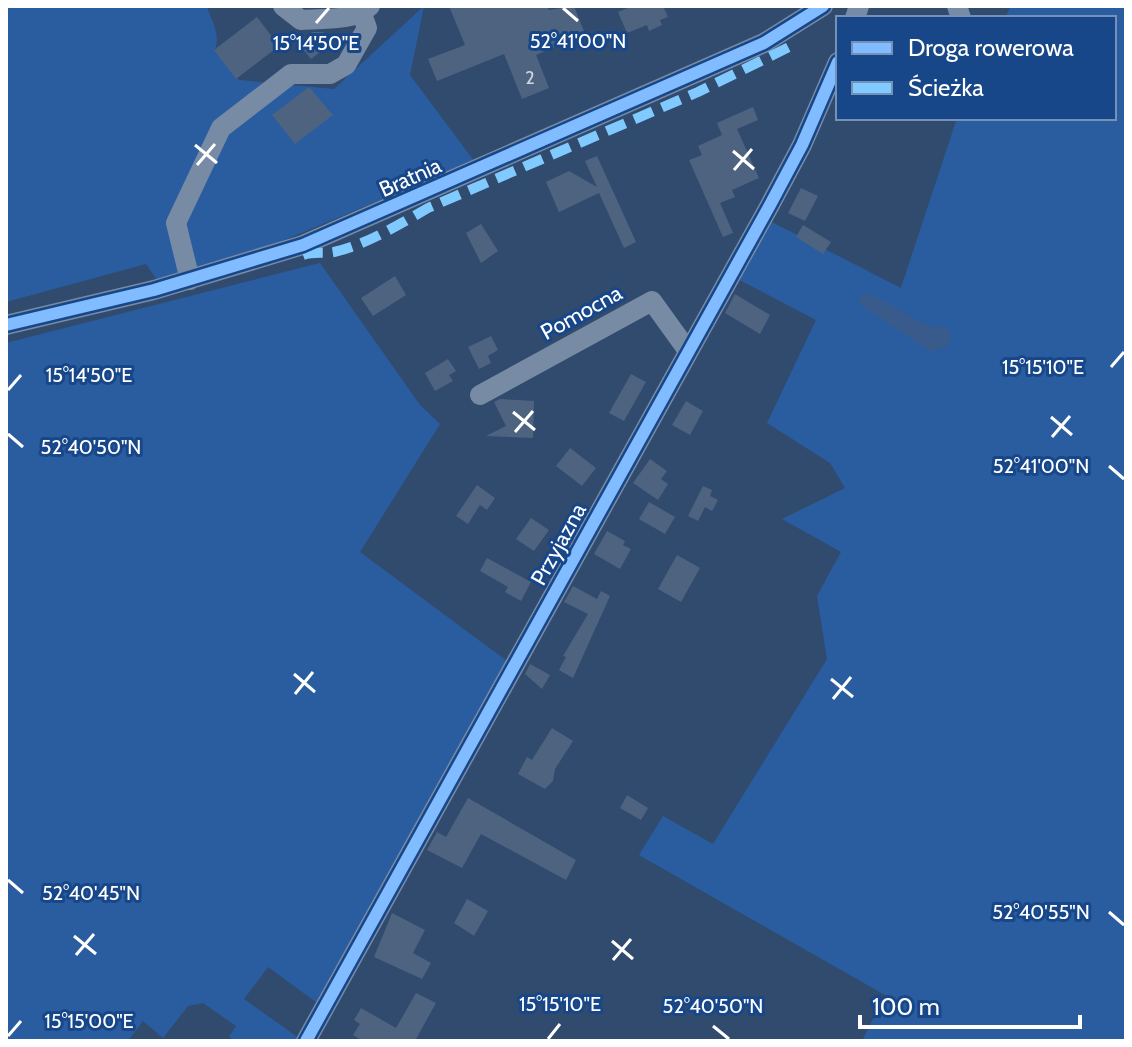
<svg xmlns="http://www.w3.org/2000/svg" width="1132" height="1047" viewBox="0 0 1132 1047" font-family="Cabin,sans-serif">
<rect width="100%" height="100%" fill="#314b6f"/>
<path fill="#2a5da0" d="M6,6H207C210,20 221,31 215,50L239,80L334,89L424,6L410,75L474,161L282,241L157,280L146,264L6,302Z
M1011,6H1126V1041H862L885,995L639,855L663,816L713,844L827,659L817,596L841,552L782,519L845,488L830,463L767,423L816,320L730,275L762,217L901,288L957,118H1114V18H1005Z
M320,263L420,405L440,424L360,552L515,667L324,1008L268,967L244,999L303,1041H235L229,1037L236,1026L203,1003L188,1006L163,1038L143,1021L128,1041H6V343Z"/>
<path fill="#395b8c" d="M863,294C893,298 912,328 944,327L951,333L948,347L930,351L858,303Z"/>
<path fill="#4d6380" d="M449,6H547L549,10L574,6L585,34L536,55L549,88L522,99L504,54L437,81L428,59L465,45Z
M632,6H663L668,17L660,20L662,25L649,31L647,25L627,33L618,12Z
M257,17L279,46L236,79L214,50Z
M312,32H323L332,43L311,59L298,43Z
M309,87L333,115L295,144L272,115Z
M753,107L758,120L737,129L759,178L732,190L735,197L720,203L733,233L723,237L689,160L702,155L698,146L722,135L717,123Z
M597,156L636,242L624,248L599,193L559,212L546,182L569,171L597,187L585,161Z
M801,188L818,196L805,221L788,213Z
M481,224L498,251L481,263L466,233Z
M803,225L831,242L823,254L796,237Z
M395,276L406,295L373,316L361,298Z
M735,294L770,315L760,334L725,313Z
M491,336L498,350L488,356L491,363L479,369L468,347Z
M448,359L456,371L449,375L453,381L435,391L425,373Z
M631,374L646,382L624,421L609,413Z
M500,399L534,401L533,438L486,436L506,426L494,402Z
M686,401L703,411L690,435L672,425Z
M570,448L596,468L582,486L556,466Z
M650,459L667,471L661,479L668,484L658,500L633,483Z
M477,485L495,498L487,510L480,505L468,524L456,516Z
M703,486L712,490L710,496L718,500L712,511L705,507L698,521L688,516Z
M649,502L675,517L665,534L639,519Z
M531,518L549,530L534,551L516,539Z
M607,531L625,541L623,545L631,549L620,569L594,554Z
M677,555L700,568L681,602L658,589Z
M487,558L531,582L521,601L505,592L508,587L480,571Z
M573,586L597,599L601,591L610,596L573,678L559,670L566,657L563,656L588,614L564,602Z
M530,664L550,675L542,689L525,674Z
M552,728L573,741L555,769L553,781L545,789L518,774L527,757L532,760Z
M627,795L648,808L641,820L620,808Z
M468,798L576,860L566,880L481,834L462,868L427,850L437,832L446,837Z
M467,899L488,911L474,936L454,923Z
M392,913L425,930L413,953L431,963L422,979L374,957Z
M416,993L436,1003L416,1039L419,1041H363L353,1035L360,1024L354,1020L361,1008L396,1028Z"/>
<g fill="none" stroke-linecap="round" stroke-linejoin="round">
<path stroke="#788ba4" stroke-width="20" d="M283,6L301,20C323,18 353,22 370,6
M957,6L961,18
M855,18L859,6
M190,280L176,223L221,128L291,74H330L346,65L367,28L362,14
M6,325L154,290L303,245L764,43L823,6
M480,395L652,301L688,351
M306,1041L770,205L802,145L838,62"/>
<path stroke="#80caff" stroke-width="10" stroke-dasharray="20 10" stroke-linecap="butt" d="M303,255C314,251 323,254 334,252C366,245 400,224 428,208L698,92L789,47"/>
<g stroke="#174789" stroke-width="17">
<path id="cycleway" d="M6,325L154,290L303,245L764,43L823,6
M306,1041L770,205L802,145L838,62"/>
</g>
<use href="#cycleway" stroke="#80bcff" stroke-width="12"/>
</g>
<path fill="none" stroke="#fff" stroke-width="3" d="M563,8L578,21M316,23L329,8M195,145L217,163M733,151L754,169M197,165L215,144M734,170L752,149M1111,367L1124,352M8,390L21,375M513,412L535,430M1051,417L1072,435M515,432L533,411M8,434L23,447M1052,437L1070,416M1109,466L1124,479M294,674L315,692M831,679L853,697M295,694L313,672M833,699L851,677M8,880L23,893M1109,912L1124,925M74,936L96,954M612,941L633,959M76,955L94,934M613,960L631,939M713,1026L729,1039M8,1036L21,1021M548,1039L560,1024"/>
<g text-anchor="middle" stroke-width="6" stroke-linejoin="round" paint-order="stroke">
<g font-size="18" fill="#d2d8df">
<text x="530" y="84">2</text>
</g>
<g font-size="22" fill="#fff" stroke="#174789">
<text transform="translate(410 177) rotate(-24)" y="8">Bratnia</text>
<text transform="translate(581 312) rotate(-29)" y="8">Pomocna</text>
<text transform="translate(558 544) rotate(-61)" y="8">Przyjazna</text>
</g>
</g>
<g font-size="20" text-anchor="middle" fill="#fff" stroke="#174789" stroke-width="6" stroke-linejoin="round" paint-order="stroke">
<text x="578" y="48">52°41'00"N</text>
<text x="316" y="50">15°14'50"E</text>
<text x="1043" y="374">15°15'10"E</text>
<text x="89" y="382">15°14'50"E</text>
<text x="91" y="454">52°40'50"N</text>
<text x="1041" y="473">52°41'00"N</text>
<text x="91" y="900">52°40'45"N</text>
<text x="1041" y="919">52°40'55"N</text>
<text x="560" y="1011">15°15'10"E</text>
<text x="713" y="1013">52°40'50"N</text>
<text x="89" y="1028">15°15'00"E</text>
</g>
<rect width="1132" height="1047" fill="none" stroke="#ffffff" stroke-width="16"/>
<rect x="836" y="16" width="280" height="104" fill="#174789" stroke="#7491b8" stroke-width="2"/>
<rect x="852" y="42" width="40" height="12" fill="#80bcff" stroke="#7491b8" stroke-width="2"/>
<text x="908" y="56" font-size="24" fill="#ffffff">Droga rowerowa</text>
<rect x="852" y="82" width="40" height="12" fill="#80caff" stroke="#7491b8" stroke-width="2"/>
<text x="908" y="96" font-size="24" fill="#ffffff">Ścieżka</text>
<path d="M860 1015v12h220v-12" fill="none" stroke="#ffffff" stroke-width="4"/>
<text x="872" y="1015" font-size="24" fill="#ffffff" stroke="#174789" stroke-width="6" paint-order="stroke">100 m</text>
</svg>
